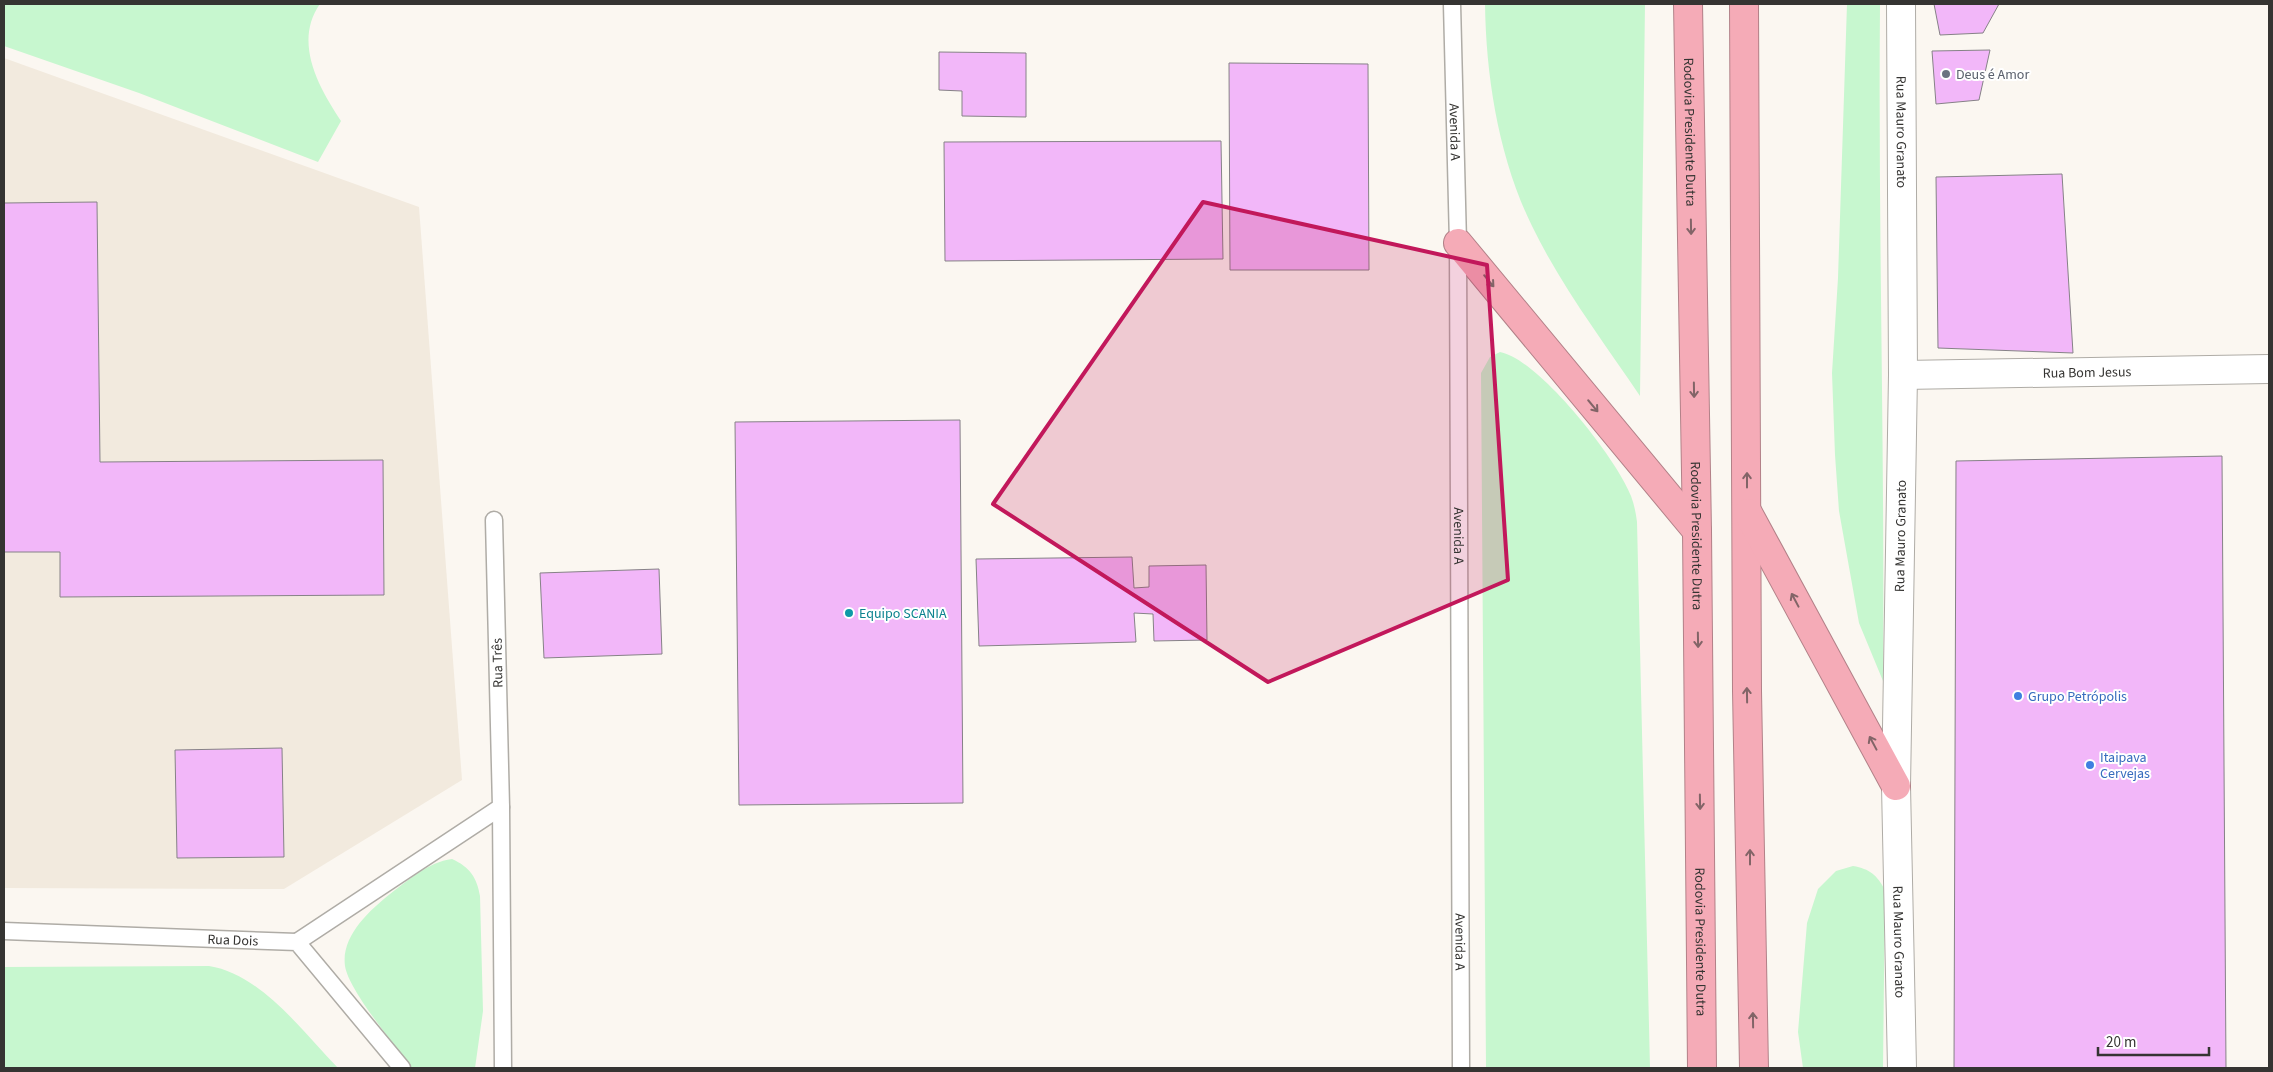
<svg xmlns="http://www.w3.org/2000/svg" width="2273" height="1072" viewBox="0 0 2273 1072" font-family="'Source Sans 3',sans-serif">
<rect width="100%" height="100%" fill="#fbf7f1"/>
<path fill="#f2eade" d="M4,58L419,207L462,780L284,889L4,888Z"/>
<path fill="#c7f7cf" d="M4,4H320C293,42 319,88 341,121L318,162L139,93L4,46Z
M1485,4H1645L1640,396C1603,341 1561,286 1532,226C1499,159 1486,78 1485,4Z
M1847,4H1880C1878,229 1885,455 1883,681L1859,623L1839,511L1835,455L1832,373L1838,278Z
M1500,352C1539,359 1617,459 1631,496C1634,504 1636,513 1637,522L1650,1068H1486L1481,373L1490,357Z
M452,859C470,867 477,878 480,896L483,1011L475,1068H412C395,1045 349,991 345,966C341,936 369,911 390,894C409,880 428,862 452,859Z
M1853,866C1870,869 1877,875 1885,890L1883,1068H1803L1798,1032L1807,923L1818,889L1836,871Z
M209,966C261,974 303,1032 338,1068H4V967Z"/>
<path fill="#f2b7f9" stroke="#868287" d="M1934,4H1999L1983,33L1940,35Z
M1990,50L1979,100L1936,104L1932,51Z
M939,52L1026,53V117L962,116V91L939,90Z
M1229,63L1368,64L1369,270H1230Z
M1221,141L1223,259L945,261L944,142Z
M2062,174L2073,353L1938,348L1936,177Z
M97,202L100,462L383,460L384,595L60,597V552H4V203Z
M960,420L963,803L739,805L735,422Z
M2222,456L2226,1068H1954L1956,461Z
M1132,557L1134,588L1149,587V566L1206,565L1207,640L1154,641L1153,614L1134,613L1136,642L979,646L976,559Z
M659,569L662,654L544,658L540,573Z
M282,748L284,857L177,858L175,750Z"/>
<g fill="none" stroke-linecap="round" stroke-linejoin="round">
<g stroke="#afaca6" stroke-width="19">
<g id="lane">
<path id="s1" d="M1452,4L1458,243L1461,1068"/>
<path d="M501,807L503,1068"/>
<path id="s2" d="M4,931L297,942L402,1068"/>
<path d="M297,942L501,807L494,520"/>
</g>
</g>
<g stroke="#afaca6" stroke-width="30">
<g id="street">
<path id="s3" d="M1901,4L1903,375L1896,786L1902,1068"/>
<path id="s4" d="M1903,375L2269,369"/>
</g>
</g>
<g stroke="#b28188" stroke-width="30">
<g id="highway">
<path id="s5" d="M1688,4L1697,531L1702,1068"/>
<path d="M1744,4L1747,691L1754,1068"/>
<path d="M1458,243L1697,531"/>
<path d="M1748,513L1896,786"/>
</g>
</g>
<use href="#lane" stroke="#fff" stroke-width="16"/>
<use href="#street" stroke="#fff" stroke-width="28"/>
<use href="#highway" stroke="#f5abb7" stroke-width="28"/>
</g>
<defs><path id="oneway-shaft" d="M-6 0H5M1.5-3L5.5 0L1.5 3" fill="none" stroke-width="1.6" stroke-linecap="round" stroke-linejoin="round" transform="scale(1.25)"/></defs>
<g stroke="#826467">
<use href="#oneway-shaft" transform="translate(1691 227) rotate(89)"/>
<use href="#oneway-shaft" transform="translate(1489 281) rotate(50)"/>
<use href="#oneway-shaft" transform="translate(1694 390) rotate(89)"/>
<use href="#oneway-shaft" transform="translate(1593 406) rotate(50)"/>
<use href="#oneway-shaft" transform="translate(1747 480) rotate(-90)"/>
<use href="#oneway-shaft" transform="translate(1795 600) rotate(-118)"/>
<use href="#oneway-shaft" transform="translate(1698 640) rotate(89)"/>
<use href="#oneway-shaft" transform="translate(1747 695) rotate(-91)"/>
<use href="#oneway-shaft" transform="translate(1873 743) rotate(-118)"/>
<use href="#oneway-shaft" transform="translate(1700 802) rotate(89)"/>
<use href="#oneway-shaft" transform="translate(1750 857) rotate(-90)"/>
<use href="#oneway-shaft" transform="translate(1753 1020) rotate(-91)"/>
</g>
<path fill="#c2185b" fill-opacity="0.2" stroke="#c2185b" stroke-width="4" stroke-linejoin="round" d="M1203,202L1487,265L1508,580L1268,682L993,504Z"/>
<circle fill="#6b7280" stroke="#fff" stroke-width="2" cx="1946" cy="74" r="5"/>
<circle fill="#0f9aa8" stroke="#fff" stroke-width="2" cx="849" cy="613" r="5"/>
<g fill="#3f7fe0" stroke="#fff" stroke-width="2">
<circle cx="2018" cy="696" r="5"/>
<circle cx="2090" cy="765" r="5"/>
</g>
<g text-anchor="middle" stroke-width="4" stroke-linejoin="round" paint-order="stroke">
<g font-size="14" fill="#5b616d" stroke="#fff" text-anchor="start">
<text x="1956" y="79">Deus é Amor</text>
</g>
<g font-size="14" fill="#353432" stroke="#fff">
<text dy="5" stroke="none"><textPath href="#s1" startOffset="128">Avenida A</textPath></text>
<text dy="5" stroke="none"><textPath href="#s5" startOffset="128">Rodovia Presidente Dutra</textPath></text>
<text dy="5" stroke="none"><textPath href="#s3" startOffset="128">Rua Mauro Granato</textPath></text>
<text dy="5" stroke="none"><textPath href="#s4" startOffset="184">Rua Bom Jesus</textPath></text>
<text dy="5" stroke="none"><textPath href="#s1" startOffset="532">Avenida A</textPath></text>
<text dy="5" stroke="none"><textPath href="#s5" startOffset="532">Rodovia Presidente Dutra</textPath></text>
<text transform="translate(1900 536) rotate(-89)" y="5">Rua Mauro Granato</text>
<text transform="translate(497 663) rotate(-91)" y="5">Rua Três</text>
<text dy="5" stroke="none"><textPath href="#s2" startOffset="229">Rua Dois</textPath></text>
<text dy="5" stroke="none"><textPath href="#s1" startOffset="938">Avenida A</textPath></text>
<text dy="5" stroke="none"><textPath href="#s5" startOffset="938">Rodovia Presidente Dutra</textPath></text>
<text dy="5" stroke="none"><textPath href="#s3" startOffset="938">Rua Mauro Granato</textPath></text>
</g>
<g font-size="14" fill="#0d838f" stroke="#fff" text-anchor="start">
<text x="859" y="618">Equipo SCANIA</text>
</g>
<g font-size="14" fill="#366cbe" stroke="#fff" text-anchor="start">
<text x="2028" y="701">Grupo Petrópolis</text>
<text x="2100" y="762">Itaipava<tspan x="2100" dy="16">Cervejas</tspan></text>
</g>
</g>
<rect width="2273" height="1072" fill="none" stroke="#353432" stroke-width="10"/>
<path d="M2098 1047v8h111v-8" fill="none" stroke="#353432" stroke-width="2.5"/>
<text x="2106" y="1047" font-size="15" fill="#353432" stroke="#ffffff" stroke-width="4" paint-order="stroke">20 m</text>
</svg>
